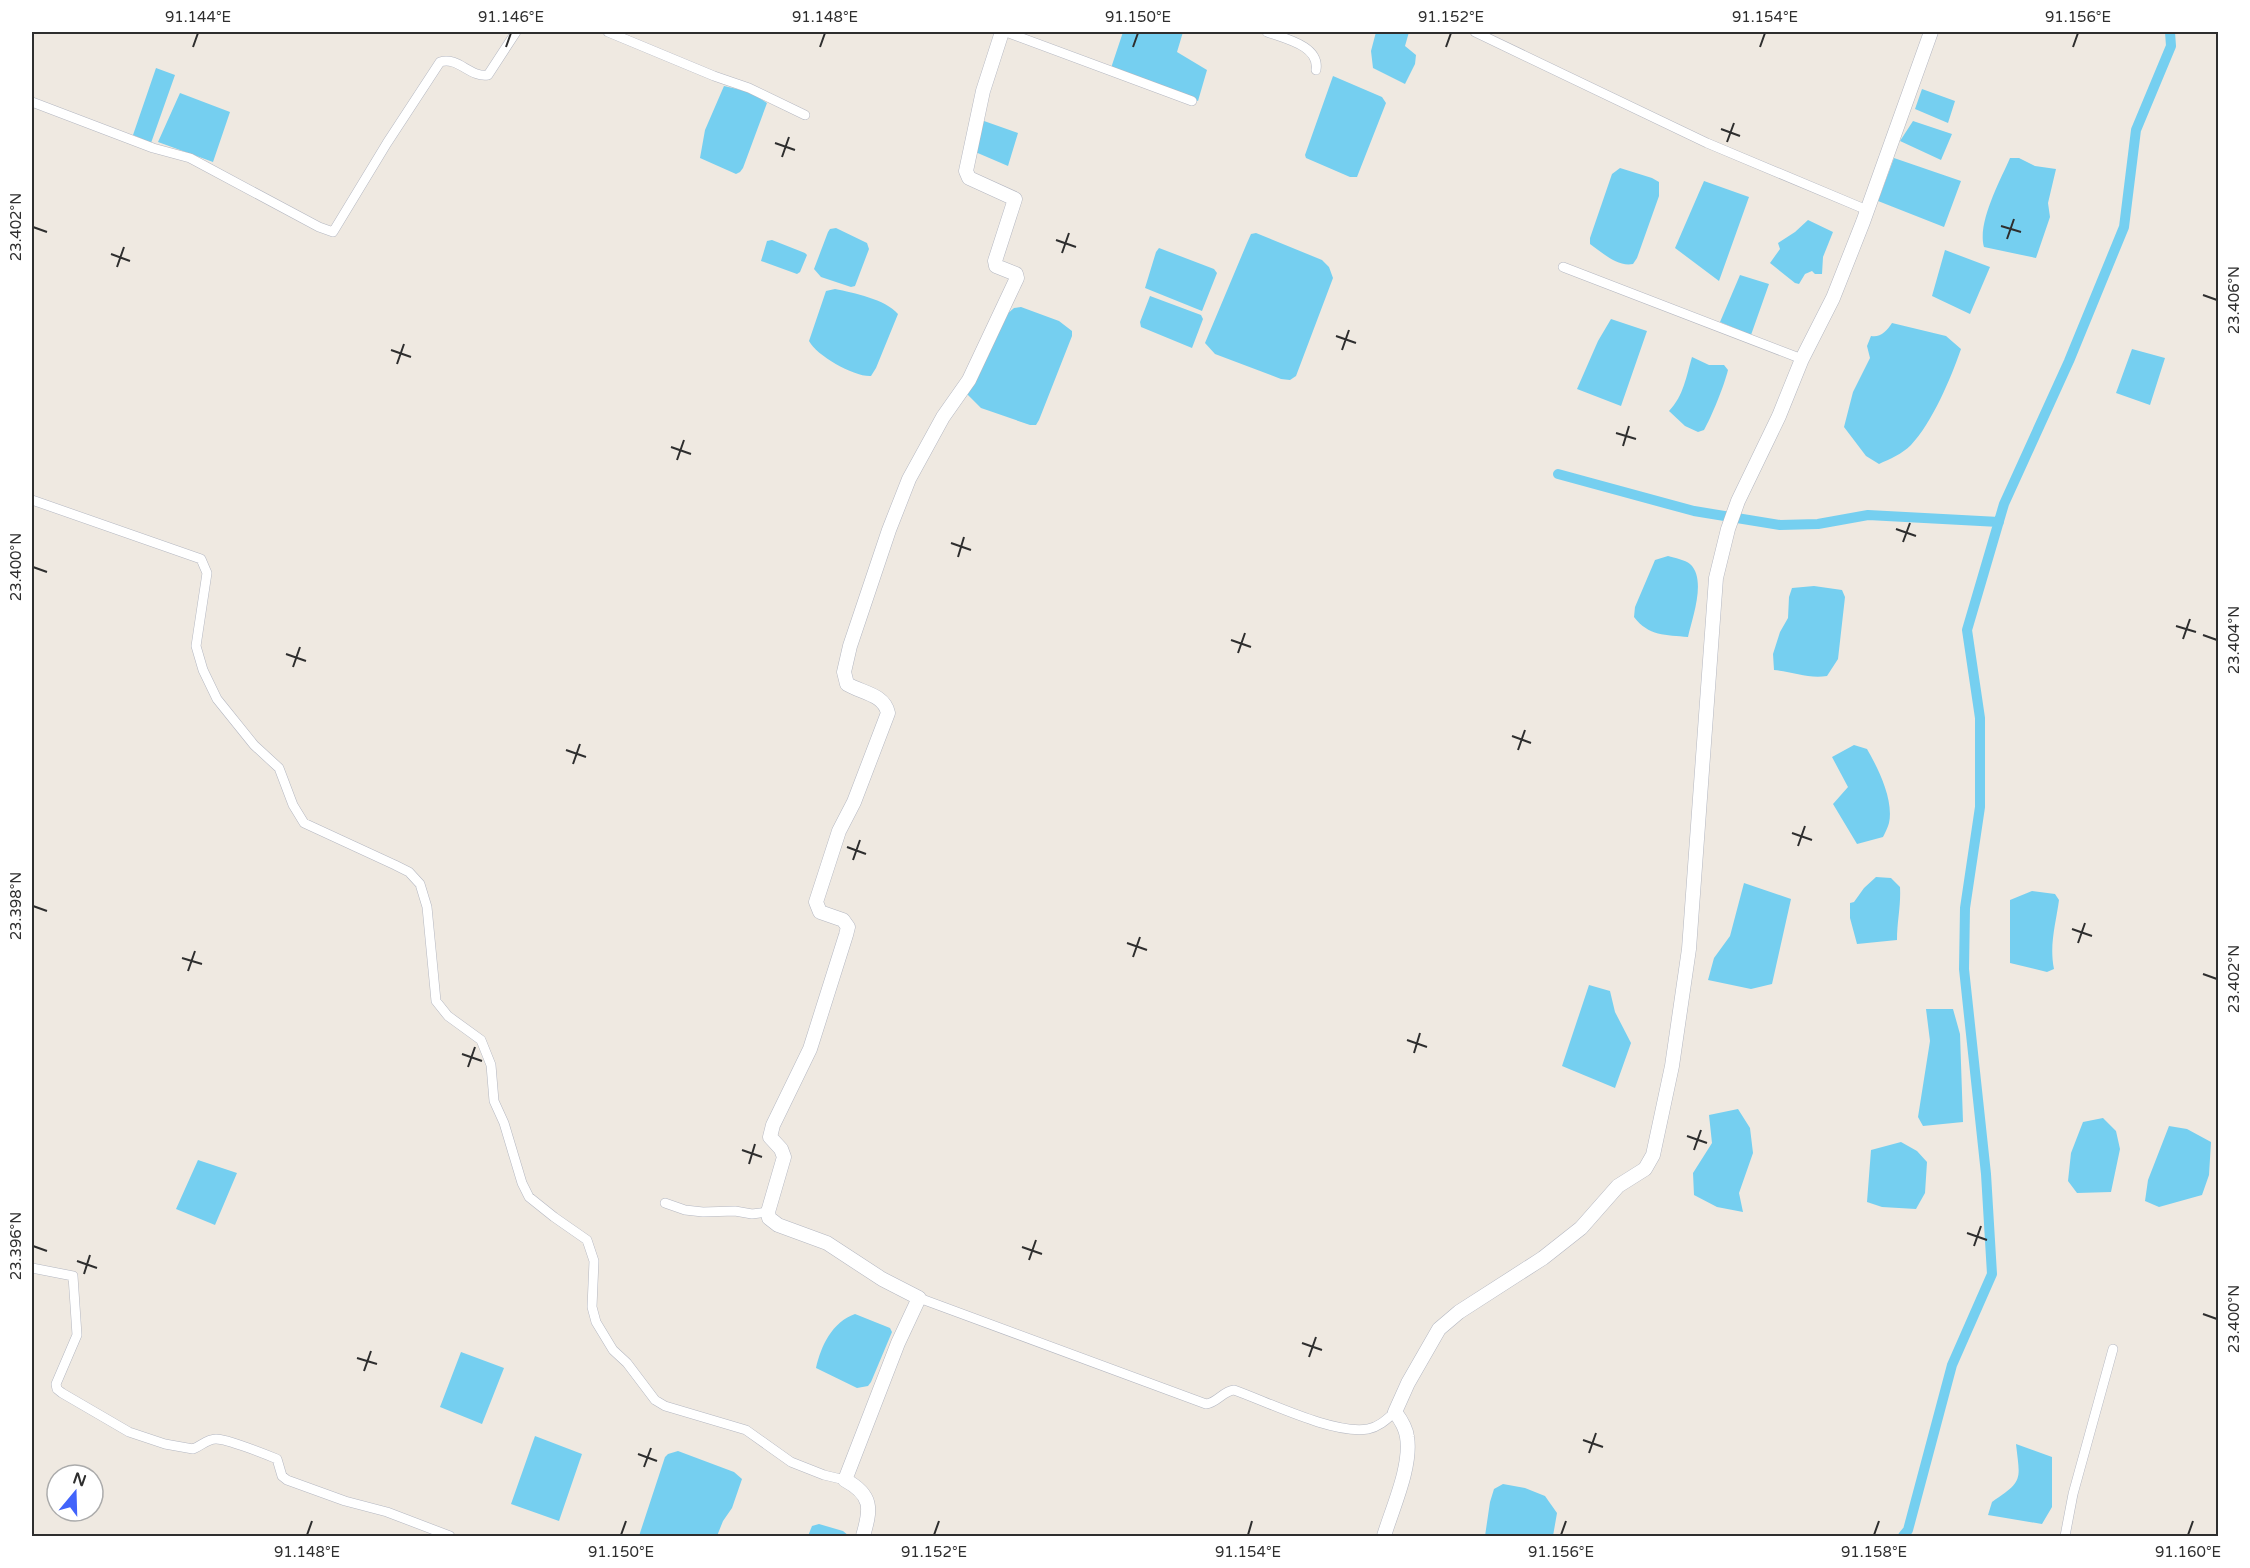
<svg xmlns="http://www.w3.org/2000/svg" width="2250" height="1568" viewBox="0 0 2250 1568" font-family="'Varela Round',sans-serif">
<rect width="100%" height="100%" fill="#efe9e1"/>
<path fill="#75cff0" d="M1123,32H1183L1177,52L1207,70L1198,101L1111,68Z
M1376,32H1409L1405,46L1416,55L1415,64L1405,84L1373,68L1371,51Z
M156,68L175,75L151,143L133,135Z
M1333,76L1382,97L1386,103L1357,177H1350L1306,158L1305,155Z
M724,86L750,92L767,103L743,168L740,172L736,174L700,158L705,130Z
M1922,89L1955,101L1948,123L1915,109Z
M180,93L230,112L213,162L158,142Z
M984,121L1018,133L1008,166L973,151Z
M1913,121L1952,134L1941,160L1900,141Z
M1894,158L1961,181L1944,227L1878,201Z
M2010,158H2019L2035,166L2056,169L2048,203L2050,217L2036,258L1984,247C1977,223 2000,181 2010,158Z
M1620,168L1652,178L1659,182V196L1637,258L1633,264C1617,267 1603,253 1590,244V238L1612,174Z
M1704,181L1749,197L1719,281L1675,248Z
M1808,220L1833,232L1823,257L1822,274H1815L1812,271L1805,274L1799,284L1795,283L1770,263L1780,249L1778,243L1795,232Z
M836,228L867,243L869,249L855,286L851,287L821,277L814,269L828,232L830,229Z
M1256,233L1322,260L1329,267L1333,278L1296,376L1290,380L1281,379L1215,354L1205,343L1247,243L1251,234Z
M772,240L805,253L807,255L800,272L797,274L761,261L767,241Z
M1159,248L1214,269L1217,273L1202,311L1145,288L1156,252Z
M1945,250L1990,267L1970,314L1932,296Z
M1740,275L1769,284L1751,335L1720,322Z
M835,289C854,293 885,299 898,314L876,368L871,376C854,377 817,356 809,341L826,291Z
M1150,296L1201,315L1203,319L1192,348L1141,327L1140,322Z
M1021,307L1059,321L1072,331V336L1039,420L1036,425H1030L981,408L967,394L1006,315L1014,308Z
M1611,319L1647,331L1621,406L1577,389L1598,341Z
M1892,323L1946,336L1961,349C1951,378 1932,423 1911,445C1902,454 1890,459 1879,464L1866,456L1844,427L1853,392L1870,358L1867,346L1871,336C1880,338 1887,331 1892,323Z
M2132,349L2165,358L2150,405L2116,393Z
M1692,357L1709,365H1724L1728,370C1724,386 1712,416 1704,430L1698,432L1685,426L1669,411C1684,395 1686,377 1692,357Z
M1668,556C1675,558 1685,560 1690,564C1707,579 1692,619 1688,637C1666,635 1648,636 1634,617L1635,607L1655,560Z
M1814,586L1842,590L1845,597L1838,659L1827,676C1809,679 1793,672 1774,670L1773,654L1780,632L1788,618L1789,597L1792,588Z
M1854,745L1867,749C1878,768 1894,800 1889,823C1888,827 1885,833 1883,837L1857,844L1833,804L1848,787L1832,757Z
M1876,877L1891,878L1900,887C1901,906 1897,921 1897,940L1857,944L1850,918V903L1854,902L1864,888Z
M1744,883L1791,899L1772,984L1751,989L1708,980L1714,958L1730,936Z
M2032,891L2055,894L2059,900C2056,923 2049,945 2054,969L2047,972L2010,963V900Z
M1589,985L1610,991L1615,1012L1631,1043L1615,1088L1562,1066Z
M1926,1009H1953L1960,1034L1963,1122L1923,1126L1918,1117L1930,1041Z
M1738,1109L1750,1128L1753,1153L1739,1193L1743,1212L1717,1207L1694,1195L1693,1173L1712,1143L1709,1115Z
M2103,1118L2116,1131L2120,1149L2111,1192L2077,1193L2068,1181L2071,1153L2083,1122Z
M2169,1126L2187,1129L2211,1142L2209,1175L2202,1195L2159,1207L2145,1201L2148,1180Z
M1901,1142L1917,1151L1927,1162L1925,1193L1916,1209L1882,1207L1867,1202L1871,1150Z
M198,1160L237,1173L215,1225L176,1209Z
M855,1314L890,1328L892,1332L871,1382L868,1386L857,1388L816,1368C821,1346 832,1322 855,1314Z
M461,1352L504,1368L482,1424L440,1407Z
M535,1436L582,1454L559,1521L511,1504Z
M2016,1444L2052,1457V1507L2042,1524L1988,1515L1992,1502C2024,1481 2020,1480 2016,1444Z
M678,1451L734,1472L742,1479L732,1508L723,1521L717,1536H639L665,1457L668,1454Z
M1503,1484L1525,1488L1545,1496L1557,1513L1553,1536H1485L1490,1502L1494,1489Z
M819,1524L843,1531L849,1536H808L812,1526Z"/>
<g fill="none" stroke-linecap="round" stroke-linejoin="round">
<path stroke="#75cff0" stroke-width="10" d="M1558,474L1694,511L1780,525L1818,524L1868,515L1999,522
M1903,1536L1908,1530L1952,1365L1992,1274L1986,1174L1964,969L1965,908L1980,807V718L1967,630L2004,504L2069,361L2124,227L2136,130L2171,46L2170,32"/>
<g stroke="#b4b7c1" stroke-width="10">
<path id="street" d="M608,32L714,76L749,88L805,115
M1006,32L1192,101
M1267,32C1286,39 1320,46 1316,70
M1475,32L1707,143L1867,210
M32,102L153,148L190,158L319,227L333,232L387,143L440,62C458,56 470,78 488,75L516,32
M1563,267L1802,359
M32,500L201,559L207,573L196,646L203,670L217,699L254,745L279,768L293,805L304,823L395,865L409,872L420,884L427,907L436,1001L448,1016L481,1040L491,1065L494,1101L504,1123L522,1183L529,1197L554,1217L587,1240L594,1261L592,1307L596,1322L613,1350L627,1363L655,1400L665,1406L746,1430L791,1462L824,1475L845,1480
M665,1203L685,1210L703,1212L735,1211L752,1214L768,1212
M32,1268L73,1276L77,1335L56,1384L57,1389L62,1393L129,1432L165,1444L193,1449C201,1446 207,1439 216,1439C227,1439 265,1454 277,1459L282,1476L287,1480L345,1501L387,1512L450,1536
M919,1298L1206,1404C1217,1403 1223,1391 1234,1390C1268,1402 1334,1435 1368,1429C1379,1427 1387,1419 1395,1412
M2065,1536L2073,1494L2113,1349"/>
</g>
<g stroke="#b4b7c1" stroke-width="15">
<path id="secondary" d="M863,1536C871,1509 873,1495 845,1480L898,1343L919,1298L882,1279L827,1243L778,1225L769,1218L768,1212L784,1157L781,1149L770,1137L773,1125L810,1049L846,935L848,927L843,920L820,912L816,902L839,831L854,802L888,713C884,694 862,693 847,684L844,672L850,646L889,530L909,479L943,417L969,380L1017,278L1016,274L996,266L995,261L1015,199L969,178L966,171L983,91L1002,32
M1384,1536C1392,1509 1412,1466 1407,1437C1406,1428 1401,1420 1395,1412L1408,1383L1439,1329L1459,1312L1543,1258L1581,1228L1618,1186L1645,1169L1653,1155L1672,1066L1689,949L1716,578L1728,529L1738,501L1779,416L1802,359L1833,298L1863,222L1931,32"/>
</g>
<use href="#street" stroke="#fff" stroke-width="9"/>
<use href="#secondary" stroke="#fff" stroke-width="14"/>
</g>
<path fill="none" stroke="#2e2e2e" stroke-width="2" d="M193,47L198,33M506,47L511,33M820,47L825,33M1133,47L1138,33M1446,47L1451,33M1760,47L1765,33M2073,47L2078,33M1721,129L1740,136M1727,142L1734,123M775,143L795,150M782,157L789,137M2001,226L2021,232M33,227L47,232M2007,239L2014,219M1056,240L1076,247M1062,253L1069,233M111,254L130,261M117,267L124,247M2203,295L2217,300M1336,336L1356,343M391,350L411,357M1342,350L1349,330M397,364L404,344M1616,433L1636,439M1623,446L1629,426M671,447L691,454M677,460L684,440M1896,529L1916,536M1903,542L1910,523M951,543L971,550M958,557L964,537M33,567L47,572M2176,626L2196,632M2203,635L2217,640M2183,639L2190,619M1231,640L1251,647M1238,653L1245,633M286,654L306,661M293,667L300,647M1512,736L1531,743M566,750L586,757M1518,750L1525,730M573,764L580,744M1792,833L1812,840M1798,846L1805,826M847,847L866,854M853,860L860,840M33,906L47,911M2072,929L2092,936M1127,943L1147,950M2078,943L2085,923M1133,957L1140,937M182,958L202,964M188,971L195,951M2203,974L2217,979M1407,1040L1427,1047M1414,1053L1420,1033M462,1054L482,1061M468,1067L475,1047M1687,1136L1707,1143M742,1150L762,1157M1694,1150L1701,1130M749,1164L755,1144M1967,1233L1987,1240M33,1246L47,1251M1974,1246L1981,1226M1022,1247L1042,1254M1029,1260L1036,1240M77,1261L97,1268M84,1274L90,1255M2203,1314L2217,1319M1302,1343L1322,1350M1309,1357L1316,1337M357,1358L377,1364M364,1371L371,1351M1583,1440L1603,1447M1589,1453L1596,1433M638,1454L657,1461M644,1467L651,1448M307,1535L312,1521M621,1535L626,1521M934,1535L939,1521M1248,1535L1252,1521M1561,1535L1566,1521M1874,1535L1879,1521M2188,1535L2193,1521"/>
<rect width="2250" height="1568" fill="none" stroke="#ffffff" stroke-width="66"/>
<g transform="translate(75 1493) rotate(19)"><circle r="28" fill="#ffffff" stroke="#ababab" stroke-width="1.5"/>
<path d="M0-4.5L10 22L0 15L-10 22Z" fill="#4264fb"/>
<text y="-9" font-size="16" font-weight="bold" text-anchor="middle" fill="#2e2e2e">N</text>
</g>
<rect x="33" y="33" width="2184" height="1502" fill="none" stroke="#2e2e2e" stroke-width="2"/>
<g font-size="15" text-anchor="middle" fill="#2e2e2e">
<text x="198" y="22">91.144°E</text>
<text x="511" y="22">91.146°E</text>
<text x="825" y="22">91.148°E</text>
<text x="1138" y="22">91.150°E</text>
<text x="1451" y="22">91.152°E</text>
<text x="1765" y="22">91.154°E</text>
<text x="2078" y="22">91.156°E</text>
<text transform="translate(16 227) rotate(-90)" y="5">23.402°N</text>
<text transform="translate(2234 300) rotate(-90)" y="5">23.406°N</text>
<text transform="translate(16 567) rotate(-90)" y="5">23.400°N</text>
<text transform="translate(2234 640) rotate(-90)" y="5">23.404°N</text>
<text transform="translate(16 906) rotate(-90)" y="5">23.398°N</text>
<text transform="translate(2234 979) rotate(-90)" y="5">23.402°N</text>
<text transform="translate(16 1246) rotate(-90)" y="5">23.396°N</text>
<text transform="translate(2234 1319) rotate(-90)" y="5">23.400°N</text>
<text x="307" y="1557">91.148°E</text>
<text x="621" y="1557">91.150°E</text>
<text x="934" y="1557">91.152°E</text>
<text x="1248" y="1557">91.154°E</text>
<text x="1561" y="1557">91.156°E</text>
<text x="1874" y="1557">91.158°E</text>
<text x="2188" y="1557">91.160°E</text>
</g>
</svg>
